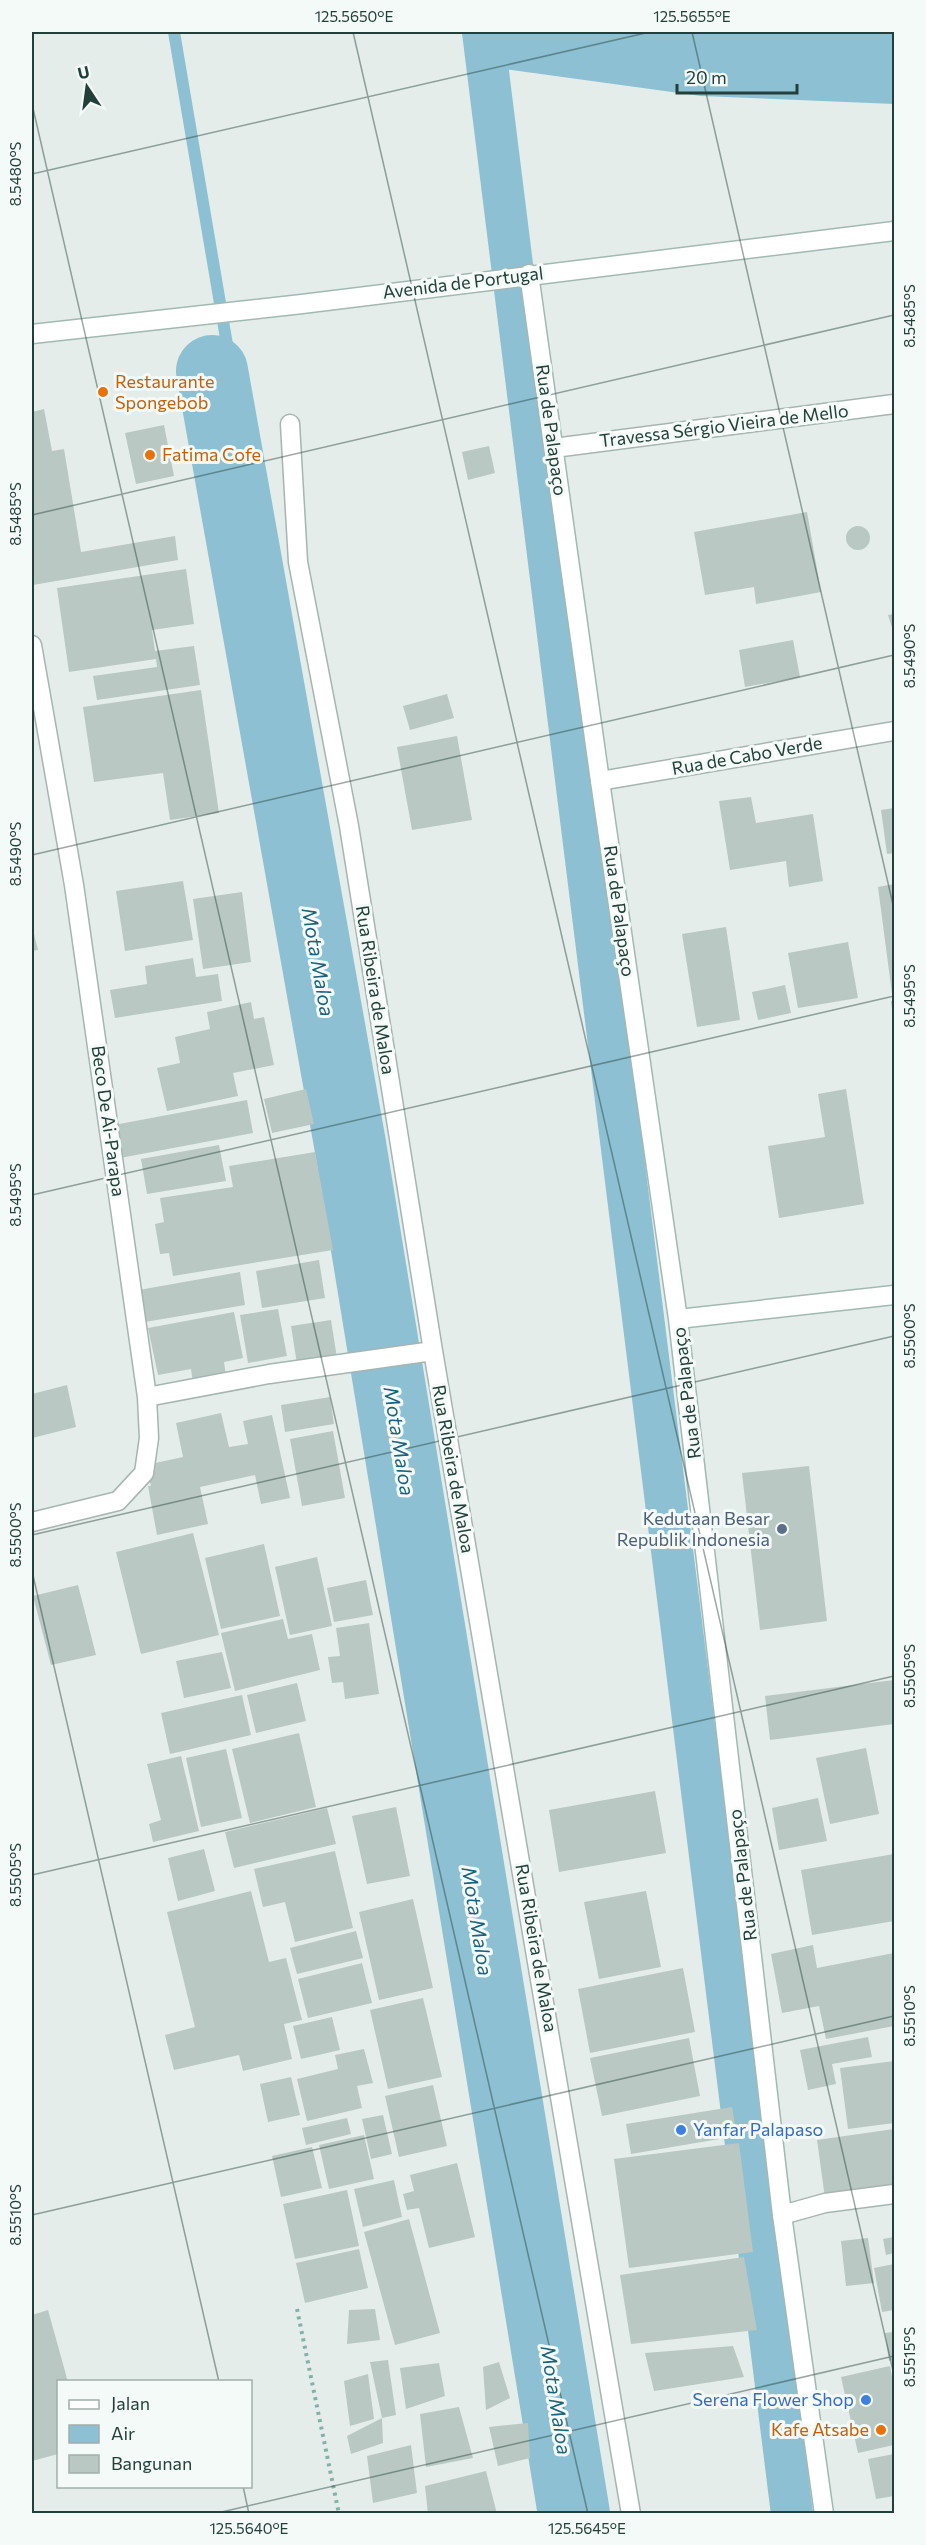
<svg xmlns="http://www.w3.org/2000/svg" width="926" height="2545" viewBox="0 0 926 2545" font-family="Commissioner,sans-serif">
<rect width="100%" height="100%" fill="#e4edea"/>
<path fill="#8cc0d2" d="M484,32H894V104L701,96L489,67Z"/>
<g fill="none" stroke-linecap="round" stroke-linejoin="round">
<path stroke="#8cc0d2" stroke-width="12" d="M174,32L595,2514"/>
<path stroke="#8cc0d2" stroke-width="42" d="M483,32L792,2514"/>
<path stroke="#8cc0d2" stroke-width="72" d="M212,371L350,1144L574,2514"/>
</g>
<path fill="#b9c8c3" d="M44,409L52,451L64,449L81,552L175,536L178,560L33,585L32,412Z
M164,425L174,476L136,484L125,433Z
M489,446L495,473L468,480L462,452Z
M807,512L821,592L756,604L754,587L705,595L694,532Z
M846 538a12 12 0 1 1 24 0a12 12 0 1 1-24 0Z
M186,569L194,624L152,630L155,651L194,646L200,685L97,700L93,676L157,667L156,659L69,672L57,588Z
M894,614V634L888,615Z
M793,640L800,677L745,687L739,650Z
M201,690L219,813L170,820L163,773L94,782L83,707Z
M447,694L454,718L410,730L403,706Z
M457,736L472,820L412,830L397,747Z
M751,797L756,823L813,814L823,881L789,887L786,861L730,870L719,801Z
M894,808V853L887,854L881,810Z
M183,881L193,940L125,951L116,891Z
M894,884V993L892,994L878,887Z
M242,892L251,962L203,969L193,899Z
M32,926L38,950L32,951Z
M726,927L740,1020L697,1027L682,934Z
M848,942L858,998L798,1008L788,953Z
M193,958L196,977L218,974L222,1001L115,1018L110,990L147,984L145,966Z
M785,985L791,1013L758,1020L752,992Z
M891,1001H894V1018H893Z
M251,1002L254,1019L264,1017L274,1065L233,1073L238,1096L167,1111L157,1068L180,1063L175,1037L210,1029L207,1012Z
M306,1089L314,1124L272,1133L264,1099Z
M846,1089L864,1204L779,1218L768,1146L825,1137L818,1094Z
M247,1100L253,1133L120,1158L114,1125Z
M219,1145L226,1181L147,1194L141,1159Z
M315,1152L333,1250L173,1276L169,1253L160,1254L155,1224L164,1222L160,1198L233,1187L229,1166Z
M319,1260L325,1298L262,1308L256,1271Z
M240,1272L245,1305L145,1322L139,1290Z
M278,1309L287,1356L248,1363L240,1315Z
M234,1312L243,1358L224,1362L226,1376L193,1383L191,1369L158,1375L148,1328Z
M331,1320L337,1358L297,1364L291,1326Z
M67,1385L76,1427L32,1438V1394Z
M330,1397L334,1424L285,1432L281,1405Z
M221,1413L229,1447L248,1444L243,1421L272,1415L290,1498L261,1504L255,1475L200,1487L208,1524L157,1535L148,1486H151L146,1465L183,1457L176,1423Z
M333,1431L345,1498L302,1506L290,1439Z
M809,1466L827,1621L760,1630L742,1473Z
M193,1533L219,1635L141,1654L116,1552Z
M264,1544L280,1616L221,1629L205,1558Z
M317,1557L332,1626L290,1635L275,1567Z
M366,1580L373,1615L334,1622L327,1588Z
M78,1585L96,1655L51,1665L33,1596Z
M283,1619L288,1639L312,1634L320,1670L235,1691L221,1633Z
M369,1623L379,1694L345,1699L343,1682L332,1683L328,1657L340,1656L336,1628Z
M222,1652L231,1688L184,1698L176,1661Z
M894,1680V1724L770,1740L765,1696Z
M297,1683L306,1721L256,1733L247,1695Z
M242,1695L251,1735L170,1754L161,1713Z
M299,1733L316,1807L250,1823L232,1749Z
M866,1748L879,1814L830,1824L816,1758Z
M226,1749L242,1818L201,1827L186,1758Z
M181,1756L199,1831L153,1842L149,1824L161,1820L147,1764Z
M655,1791L666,1853L559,1872L549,1810Z
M818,1798L827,1841L779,1850L772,1808Z
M396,1807L410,1876L367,1884L352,1816Z
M327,1808L336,1844L234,1868L225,1832Z
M204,1849L215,1891L178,1901L168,1858Z
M335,1851L353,1928L295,1942L285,1902L263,1907L254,1869Z
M894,1854V1921L812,1935L801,1870Z
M251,1891L269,1962L286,1958L302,2020L284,2024L292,2059L243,2071L239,2055L174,2070L165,2035L195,2027L167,1912Z
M646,1891L661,1967L599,1979L584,1902Z
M413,1899L433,1988L379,2000L359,1912Z
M356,1931L363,1958L297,1974L290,1948Z
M813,1945L817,1968L894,1953V2026L826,2039L819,2006L782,2013L771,1954Z
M362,1963L372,2003L308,2018L298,1979Z
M683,1968L695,2032L590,2053L578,1989Z
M423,1998L442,2077L388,2089L370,2010Z
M332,2017L340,2050L301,2059L293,2026Z
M868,2037L872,2057L832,2064L836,2084L808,2090L800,2050Z
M689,2038L700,2096L602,2116L590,2058Z
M364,2049L373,2083L357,2086L362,2108L307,2121L297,2079L338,2069L335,2055Z
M894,2061V2123L848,2129L840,2068Z
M291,2077L300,2115L268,2122L260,2084Z
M433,2085L447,2146L399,2157L385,2096Z
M732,2107L737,2136L631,2154L626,2124Z
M383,2115L392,2154L371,2159L362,2119Z
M347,2118L351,2134L306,2145L302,2128Z
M894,2129V2188L825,2198L817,2140Z
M364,2135L374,2179L329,2189L319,2145Z
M739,2143L753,2252L629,2268L614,2159Z
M312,2147L322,2188L281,2197L272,2156Z
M457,2163L475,2237L429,2248L419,2208L407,2210L403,2194L414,2191L410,2175Z
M394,2180L402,2217L363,2227L354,2189Z
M347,2190L359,2246L295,2259L283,2204Z
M409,2219L440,2333L395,2345L364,2232Z
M894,2237V2253L886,2255L883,2239Z
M868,2238L874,2283L846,2286L841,2241Z
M359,2249L368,2288L305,2303L296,2263Z
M744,2257L757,2330L631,2344L620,2275Z
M894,2264V2310L882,2312L874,2268Z
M375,2309L380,2340L347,2344L349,2310Z
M48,2310L68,2382H58V2454L32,2461V2315Z
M894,2332V2360L889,2361L885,2333Z
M733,2346L744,2377L654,2391L645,2353Z
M388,2360L396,2415L382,2418L370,2362Z
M499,2362L510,2398L486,2410L483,2367Z
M439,2363L445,2396L406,2409L400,2368Z
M890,2366L894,2388V2445L858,2453L841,2377Z
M368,2374L374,2419L350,2426L344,2381Z
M459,2407L473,2458L426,2467L420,2414Z
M382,2418L383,2443L351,2454L347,2436Z
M528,2423L530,2458L498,2466L489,2427Z
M411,2445L417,2493L373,2503L367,2456Z
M894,2454V2496L876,2499L868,2459Z
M486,2471L497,2514H428L425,2486Z"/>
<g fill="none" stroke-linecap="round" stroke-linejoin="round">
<g stroke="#a6b5b2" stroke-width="21">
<path id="street" d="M290,424L298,562L349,826L433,1351L631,2514
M554,448L894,404
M32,645L74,885L147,1397L149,1438L144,1473L118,1501L32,1522
M600,781L894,731
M147,1397L269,1374L433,1351
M782,2215L825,2203L894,2194"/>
</g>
<g stroke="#a2b9b3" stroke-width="21">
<path id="secondary" d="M529,274L600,781L678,1319L782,2215L824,2514
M32,334L302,304L894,231
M678,1319L894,1295"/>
</g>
<path stroke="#84b1a7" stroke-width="4" stroke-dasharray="3 4.5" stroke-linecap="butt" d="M297,2309L339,2514"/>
<use href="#street" stroke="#fff" stroke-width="18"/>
<use href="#secondary" stroke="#fff" stroke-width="18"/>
</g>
<path fill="none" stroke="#233f3a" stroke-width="1.5" stroke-opacity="0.45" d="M353,32L894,2375M692,32L894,909M32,104L588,2514M32,174L650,32M32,515L894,315M32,855L894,655M32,1195L894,996M32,1535L894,1336M32,1571L219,2382M32,1875L894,1676M32,2215L894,2016M243,2486L249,2514M213,2514L894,2356"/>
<g fill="#e8710a" stroke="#f4faf7" stroke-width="2">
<circle cx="103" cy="392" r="6"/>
<circle cx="150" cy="455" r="6"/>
<circle cx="881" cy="2430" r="6"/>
</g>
<circle fill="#5c6f8a" stroke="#f4faf7" stroke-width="2" cx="782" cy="1529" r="6"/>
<g fill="#3f7fe0" stroke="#f4faf7" stroke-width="2">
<circle cx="681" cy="2130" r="6"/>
<circle cx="866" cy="2400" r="6"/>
</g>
<g text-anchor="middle" stroke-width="6" stroke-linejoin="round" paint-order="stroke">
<g font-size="18" fill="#233f3a" stroke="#f4faf7">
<text transform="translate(463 283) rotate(-7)" y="6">Avenida de Portugal</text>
<text transform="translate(724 426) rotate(-7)" y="6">Travessa Sérgio Vieira de Mello</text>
<text transform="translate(551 430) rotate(82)" y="6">Rua de Palapaço</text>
<text transform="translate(747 756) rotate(-10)" y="6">Rua de Cabo Verde</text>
<text transform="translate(619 911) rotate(82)" y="6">Rua de Palapaço</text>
<text transform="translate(375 990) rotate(81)" y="6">Rua Ribeira de Maloa</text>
<text transform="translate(108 1121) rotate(82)" y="6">Beco De Ai-Parapa</text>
<text transform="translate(687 1393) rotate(-97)" y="6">Rua de Palapaço</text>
<text transform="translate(453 1469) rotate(80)" y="6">Rua Ribeira de Maloa</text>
<text transform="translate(743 1875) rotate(-97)" y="6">Rua de Palapaço</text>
<text transform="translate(536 1948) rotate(80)" y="6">Rua Ribeira de Maloa</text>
</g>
<g font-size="18" fill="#c56008" stroke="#f4faf7" text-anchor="start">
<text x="115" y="388">Restaurante<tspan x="115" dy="21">Spongebob</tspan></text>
<text x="162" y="461">Fatima Cofe</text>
<text x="869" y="2436" text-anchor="end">Kafe Atsabe</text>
</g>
<g font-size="18" fill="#4e5e75" stroke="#f4faf7" text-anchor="end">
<text x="770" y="1525">Kedutaan Besar<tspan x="770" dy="21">Republik Indonesia</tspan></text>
</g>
<g font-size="18" fill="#366cbe" stroke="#f4faf7" text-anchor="start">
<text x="693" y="2136">Yanfar Palapaso</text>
<text x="854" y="2406" text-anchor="end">Serena Flower Shop</text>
</g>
<g font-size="20" font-style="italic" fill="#1c627c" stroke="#f4faf7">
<text transform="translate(318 962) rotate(80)" y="7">Mota Maloa</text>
<text transform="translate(399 1441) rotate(81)" y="7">Mota Maloa</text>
<text transform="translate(477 1921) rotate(81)" y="7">Mota Maloa</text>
<text transform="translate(556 2400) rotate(81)" y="7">Mota Maloa</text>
</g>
</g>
<rect width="926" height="2545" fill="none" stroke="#f4faf7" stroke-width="66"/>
<rect x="57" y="2380" width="195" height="108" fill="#f4faf7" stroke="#a0afab" stroke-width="1.5"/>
<rect x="69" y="2400" width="30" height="9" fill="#ffffff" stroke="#a0afab" stroke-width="1.5"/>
<text x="111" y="2410" font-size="18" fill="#233f3a">Jalan</text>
<rect x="69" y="2425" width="30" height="18" fill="#8cc0d2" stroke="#a0afab" stroke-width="1.5"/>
<text x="111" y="2440" font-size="18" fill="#233f3a">Air</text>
<rect x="69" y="2455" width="30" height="18" fill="#b9c8c3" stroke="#a0afab" stroke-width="1.5"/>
<text x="111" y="2470" font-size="18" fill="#233f3a">Bangunan</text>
<g transform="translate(87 87) rotate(347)" stroke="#f4faf7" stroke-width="4.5" paint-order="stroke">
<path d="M0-4.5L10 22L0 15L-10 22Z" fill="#233f3a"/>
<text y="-9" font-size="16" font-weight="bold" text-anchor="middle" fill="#233f3a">U</text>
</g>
<path d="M677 84v9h120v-9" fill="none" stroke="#233f3a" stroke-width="3"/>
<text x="686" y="84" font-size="18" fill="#233f3a" stroke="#f4faf7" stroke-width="4.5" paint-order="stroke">20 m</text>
<rect x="33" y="33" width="860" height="2479" fill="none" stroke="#233f3a" stroke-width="2"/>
<g font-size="15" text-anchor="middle" fill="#233f3a">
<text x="354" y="22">125.5650°E</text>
<text x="692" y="22">125.5655°E</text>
<text transform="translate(16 174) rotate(-90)" y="5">8.5480°S</text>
<text transform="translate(910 316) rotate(-90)" y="5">8.5485°S</text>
<text transform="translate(16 514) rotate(-90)" y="5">8.5485°S</text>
<text transform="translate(910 656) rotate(-90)" y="5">8.5490°S</text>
<text transform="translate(16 854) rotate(-90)" y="5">8.5490°S</text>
<text transform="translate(910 996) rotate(-90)" y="5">8.5495°S</text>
<text transform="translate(16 1195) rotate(-90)" y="5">8.5495°S</text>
<text transform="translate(910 1336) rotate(-90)" y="5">8.5500°S</text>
<text transform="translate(16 1535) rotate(-90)" y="5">8.5500°S</text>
<text transform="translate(910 1676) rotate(-90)" y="5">8.5505°S</text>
<text transform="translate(16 1875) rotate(-90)" y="5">8.5505°S</text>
<text transform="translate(910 2016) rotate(-90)" y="5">8.5510°S</text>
<text transform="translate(16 2215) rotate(-90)" y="5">8.5510°S</text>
<text transform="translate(910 2357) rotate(-90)" y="5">8.5515°S</text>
<text x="249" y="2534">125.5640°E</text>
<text x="587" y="2534">125.5645°E</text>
</g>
</svg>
